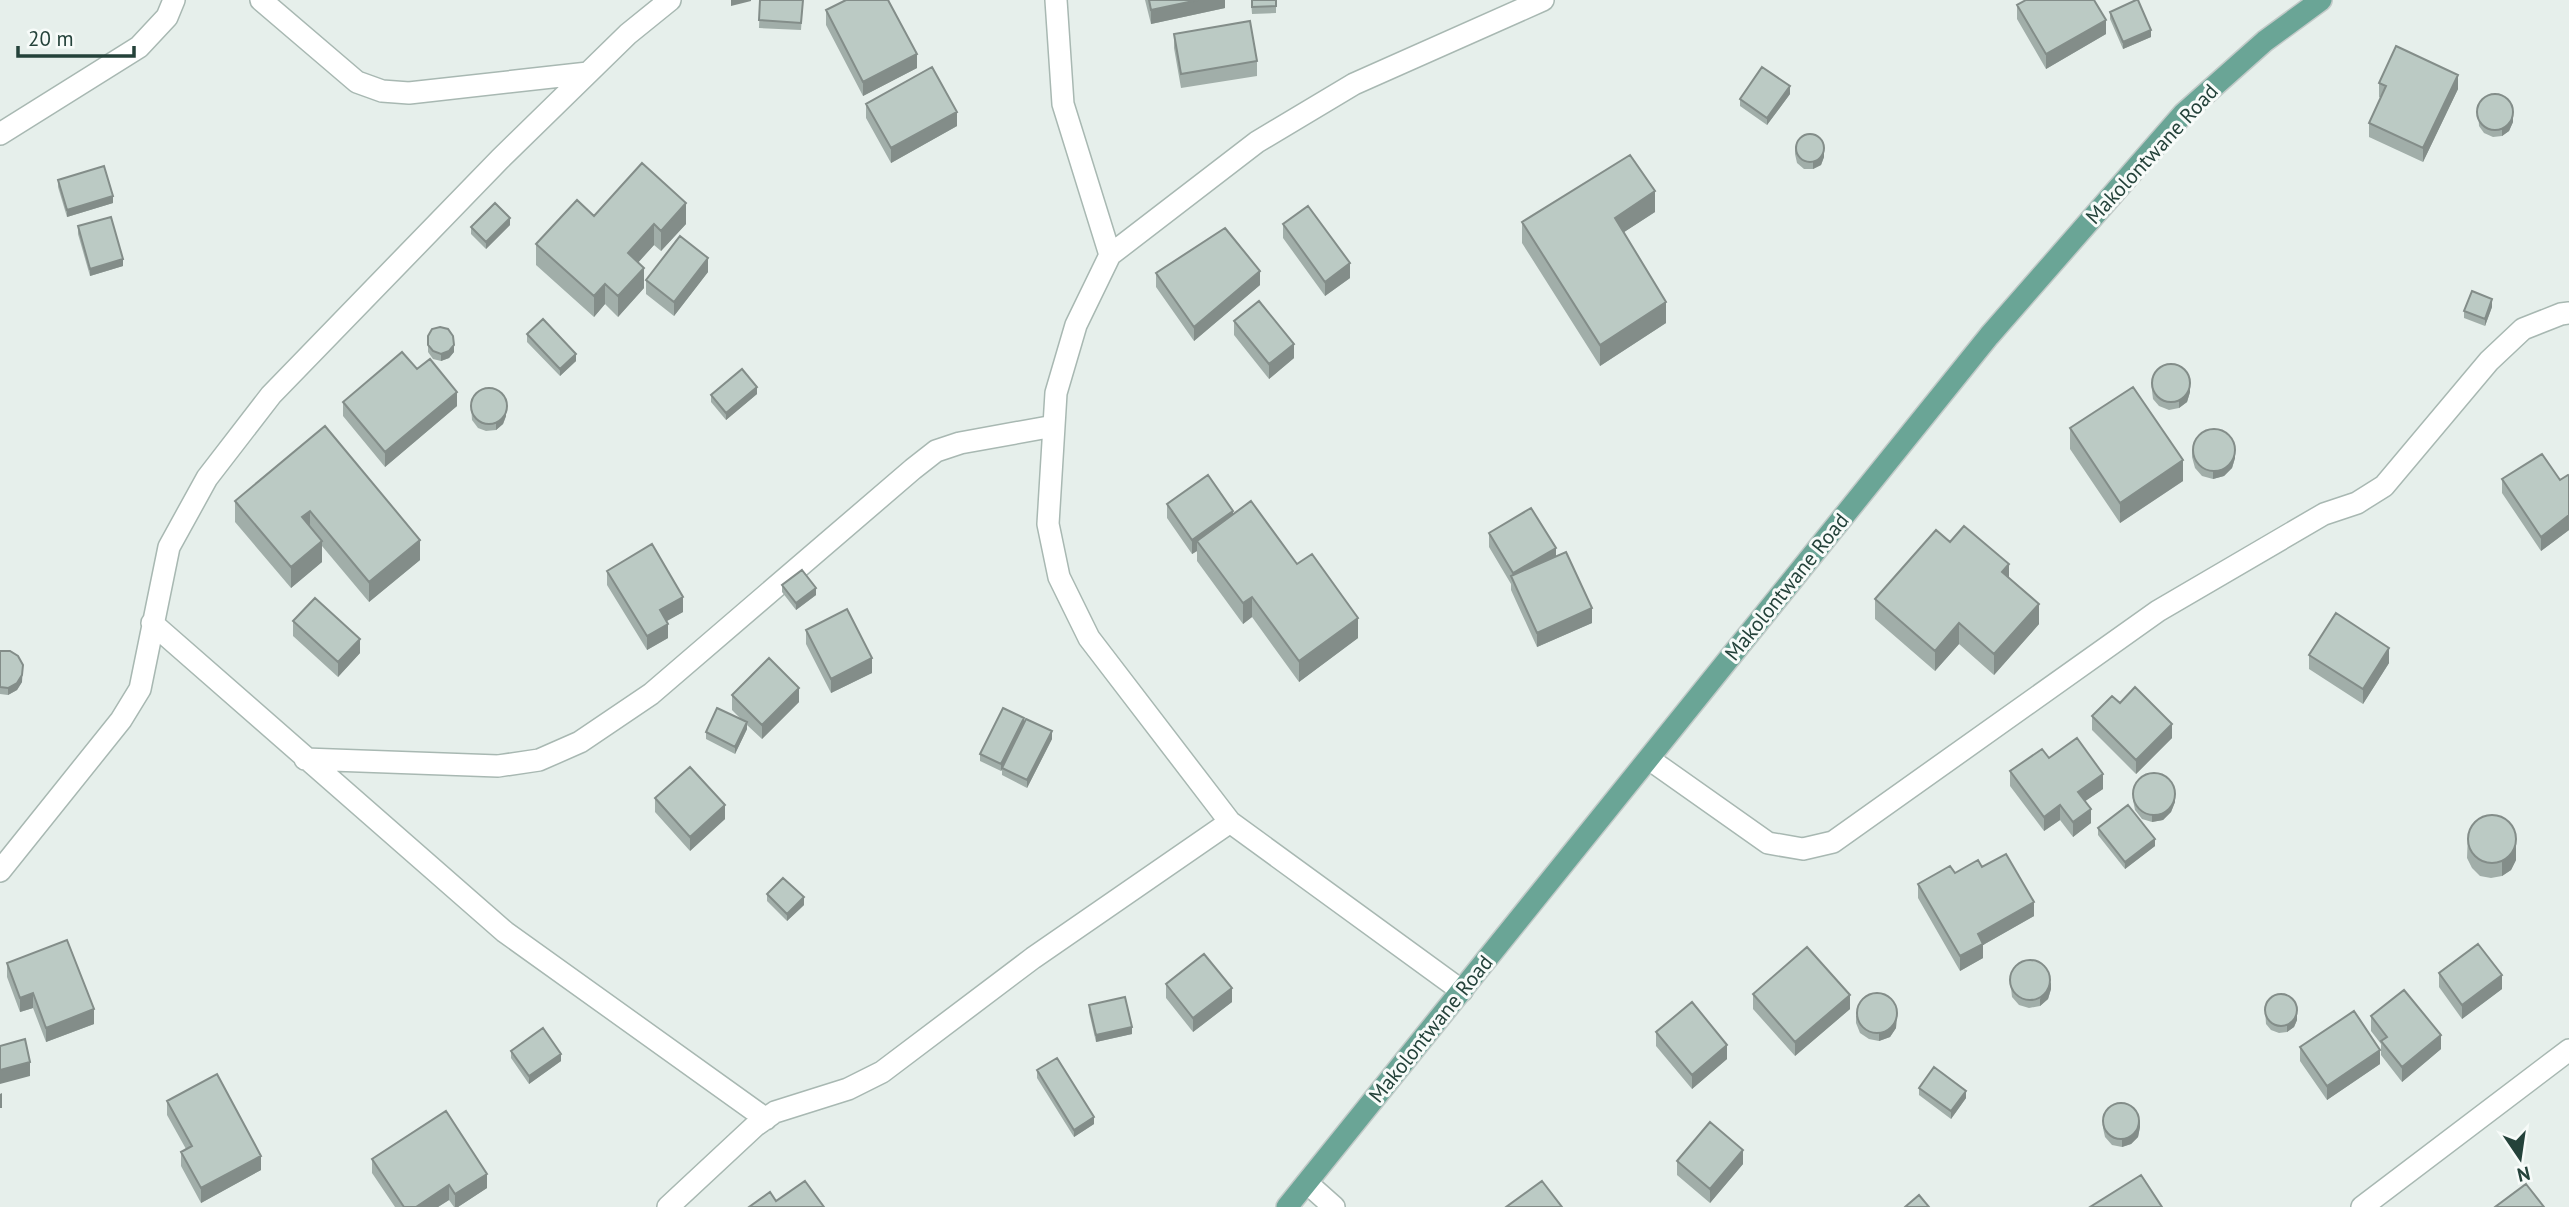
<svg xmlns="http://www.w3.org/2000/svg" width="2569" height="1207" viewBox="0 0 2569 1207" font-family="'PT Sans',sans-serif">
<rect width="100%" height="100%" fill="#e6efeb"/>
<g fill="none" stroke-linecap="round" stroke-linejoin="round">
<g stroke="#a8b8b2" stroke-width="24">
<path id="minor" d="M261,0L357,82L382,91L409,93L588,73
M1056,0L1063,104L1110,255
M0,134L139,47L167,17L174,0
M152,623L505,932L766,1119
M305,759L498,766L539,760L580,742L651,694L913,469L936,451L960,443L1054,426
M1649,759L1768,843L1803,849L1833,842L2158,611L2324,514L2357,503L2384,486L2489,361L2523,329L2561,314L2569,313
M0,871L121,720L140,689L169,547L207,478L271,395L500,159L628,34L670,0
M1462,991L1230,822L1089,638L1059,577L1048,524L1056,393L1076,325L1110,255L1257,142L1354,84L1543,0
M1307,1183L1334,1207
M668,1207L755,1126L775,1112L848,1089L882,1072L1033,958L1230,822
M2362,1207L2569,1050"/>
</g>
<g stroke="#c2cac8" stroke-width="24">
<path id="major" d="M1287,1207L1989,336L2184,113L2265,41L2321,0"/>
</g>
<use href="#minor" stroke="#fff" stroke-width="21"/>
<use href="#major" stroke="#6aa596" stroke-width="21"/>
</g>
<path fill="#a1aea9" d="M760,0H803L801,30L759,28Z
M1145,0H1225V8L1151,24Z
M1251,0H1276V13L1252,14Z
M2017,5L2106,34L2046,69L2017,19Z
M826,10L917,68L863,96L826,25Z
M2110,12L2151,37L2123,49L2110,19Z
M1174,34L1257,61V76L1181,88L1174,48Z
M2379,83L2458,89L2423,162L2369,137V123L2381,98L2379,97Z
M1790,94L1767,125L1740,106V99Z
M866,104L957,126L891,163L866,118Z
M2478,109L2513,122L2509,131L2502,136L2493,137L2484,133L2479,126Z
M1795,146L1824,157L1821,165L1813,169H1804L1797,163L1795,154Z
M58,180L113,203L67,217L58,187Z
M1655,212L1624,232L1666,323L1600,366L1522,243V222Z
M594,216L686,224L661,251L654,245L638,262L644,288L618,317L605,304L594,317L536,265V244Z
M1283,224L1350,278L1325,296L1283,238Z
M510,225L486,249L471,234V227Z
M78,226L123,266L90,276L78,234Z
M708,272L674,316L646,294V280Z
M1156,273L1260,285L1194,341L1156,287Z
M2492,307L2485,326L2464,318V311Z
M1234,321L1294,358L1269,379L1234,335Z
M527,334L576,361L560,376L527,342Z
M428,336L454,352L449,358L441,361L433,359L428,352Z
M417,369L457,406L385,467L343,416V402Z
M2151,382L2190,392L2187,402L2179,408L2169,410L2159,406L2153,399Z
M757,394L726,420L711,402V395Z
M471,404L506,416L503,424L496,430L486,431L478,428L472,420Z
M325,426L420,560L369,602L322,546V562L291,588L235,522V501Z
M2070,428L2183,481L2120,523L2070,449Z
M2192,450L2235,458L2232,468L2224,476L2213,479L2202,476L2195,468L2192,457Z
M2569,476V530L2541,551L2502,493V479L2560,480Z
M1167,504L1233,514L1297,564L1358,638L1299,682L1252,617L1243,624L1197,561V551L1192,554L1167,518Z
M1489,533L1556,556L1592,623L1537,647L1511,590V584L1489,547Z
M1950,542L2009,578L2039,624L1994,675L1959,644L1935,671L1875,619V599Z
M607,571L683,612L666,621L668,638L647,650L607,585Z
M782,585L816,595L796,610L782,592Z
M293,621L360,653L338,677L293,636Z
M806,630L872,673L831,693L806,644Z
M0,651L22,682L17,690L8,695L0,694Z
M2309,655L2389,663L2363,704L2309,669Z
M732,695L799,702L762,739L747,725V729L735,754L706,739V732L741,719L732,710Z
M2120,703L2172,738L2136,774L2092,730V716Z
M1024,724L1052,739L1027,788L1002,775V770L1001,771L980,761V754Z
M2049,758L2103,789L2085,801L2091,823L2073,837L2060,820L2044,831L2010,786V771Z
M2133,792L2175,802L2171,812L2163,820L2152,822L2142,819L2135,810L2133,800Z
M655,798L725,819L690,851L655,812Z
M2098,828L2155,846L2125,869L2098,835Z
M2468,833L2516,860L2511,870L2502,876L2491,878L2480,876L2472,868L2467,858Z
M1982,867L2034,916L1983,945V958L1960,971L1918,898V884Z
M767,894L804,905L787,921L767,901Z
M7,963L94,1024L46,1042L33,1008L20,1012L7,977Z
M2439,973L2502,989L2462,1019L2439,987Z
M2010,979L2051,989L2048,999L2040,1006L2029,1008L2019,1005L2012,997Z
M1166,984L1232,1002L1193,1032L1166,998Z
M1753,994L1850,1009L1795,1056L1753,1009Z
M1089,1005L1132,1034L1096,1042L1089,1012Z
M2265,1008L2297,1020L2294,1027L2287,1032L2279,1033L2271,1030L2266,1024Z
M1856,1016L1897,1017L1896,1028L1890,1037L1879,1041L1869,1039L1860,1033L1856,1023Z
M2371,1016L2441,1049L2402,1082L2381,1055V1044L2371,1031Z
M1656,1032L1727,1059L1692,1089L1656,1046Z
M2300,1047L2380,1064L2327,1100L2300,1061Z
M511,1051L561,1061L529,1084L511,1058Z
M1037,1070L1094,1124L1074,1137L1037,1078Z
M1919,1088L1966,1098L1951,1119L1919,1095Z
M167,1101L261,1170L201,1203L181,1166V1152L186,1149L167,1115Z
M2103,1121L2140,1127L2138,1137L2131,1144L2122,1147L2112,1145L2105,1137L2103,1128Z
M372,1159L487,1188L458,1207H454L449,1200L438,1207H395L372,1173Z
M1677,1161L1743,1164L1710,1203L1677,1175Z"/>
<path fill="#838d89" d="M731,0H751V1L731,6Z
M1198,0H1225V8L1151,24V10Z
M2106,20V34L2046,69V54Z
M2151,30V37L2123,49V42Z
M917,54V68L863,96V82Z
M2458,75V89L2423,162V148Z
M1790,86V94L1767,125V118Z
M957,112V126L891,163V148Z
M2513,114V122L2509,131L2502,136V128Z
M1824,150V157L1821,165L1813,169V162Z
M1655,191V212L1615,238V218Z
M113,196V203L67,217V210Z
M686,203V224L661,251V231Z
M510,218V225L486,249V242Z
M654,224V245L628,274V253Z
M708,258V272L674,316V302Z
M123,259V266L90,276V269Z
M1350,263V278L1325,296V282Z
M644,268V288L618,317V296Z
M1260,271V285L1194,341V327Z
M605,284V304L594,317V296Z
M2492,299V307L2485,326V319Z
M1666,302V323L1600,366V345Z
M1294,344V358L1269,379V364Z
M454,345V352L449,358L441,361V354Z
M576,354V361L560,376V369Z
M2190,385V392L2187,402L2179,408V401Z
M757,387V394L726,420V413Z
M457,392V406L385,467V452Z
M506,408V416L503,424L496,430V423Z
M2235,450V458L2232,468L2224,476L2213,479V471Z
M2183,460V481L2120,523V503Z
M310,511V532L302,517Z
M1233,511V525L1197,541V551L1192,554V540Z
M2569,515V530L2541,551V537Z
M420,540V560L369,602V582Z
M322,541V562L291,588V567Z
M1556,548V562L1513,580V573Z
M2009,564V585L2002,572Z
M816,588V595L796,610V603Z
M683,597V612L660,625V610Z
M1252,597V617L1243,624V603Z
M2039,604V624L1994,675V654Z
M1592,608V623L1537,647V633Z
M1358,618V638L1299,682V661Z
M1959,623V644L1935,671V651Z
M668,624V638L647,650V636Z
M360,639V653L338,677V662Z
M2389,648V663L2363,704V689Z
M872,658V673L831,693V679Z
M23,665L22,682L17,690L8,695V688Z
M799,688V702L762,739V725Z
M1024,718V725L1001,771V764Z
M747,722V729L735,754V747Z
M2172,724V738L2136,774V760Z
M1052,731V739L1027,788V780Z
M2103,774V789L2078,806V792Z
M2175,795V802L2171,812L2163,820L2152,822V815Z
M725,805V819L690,851V837Z
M2060,805V820L2044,831V817Z
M2091,809V823L2073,837V822Z
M2516,835V860L2511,870L2502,876V862Z
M2155,839V846L2125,869V862Z
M804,897V905L787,921V914Z
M2034,902V916L1983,945V958L1960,971V956L1978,934Z
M2502,975V989L2462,1019V1005Z
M2051,982V989L2048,999L2040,1006V999Z
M1232,988V1002L1193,1032V1018Z
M33,993V1008L20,1012V998Z
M1850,995V1009L1795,1056V1042Z
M94,1009V1024L46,1042V1028Z
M1897,1010L1896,1028L1890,1037L1879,1041V1033Z
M2297,1013V1020L2294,1027L2287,1032V1025Z
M1132,1027V1034L1096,1042V1035Z
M2441,1035V1049L2402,1082V1067Z
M1727,1045V1059L1692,1089V1075Z
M2380,1050V1064L2327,1100V1086Z
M561,1054V1061L529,1084V1076Z
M30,1062V1076L0,1084V1070Z
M1966,1091V1098L1951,1119V1111Z
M2,1093V1108H0V1094Z
M1094,1117V1124L1074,1137V1130Z
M2140,1120V1127L2138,1137L2131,1144L2122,1147V1140Z
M1743,1150V1164L1710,1203V1189Z
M261,1156V1170L201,1203V1188Z
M487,1174V1188L458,1207H455V1194Z
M449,1185V1200L438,1207H416Z"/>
<path fill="#bbcac4" stroke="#838d89" stroke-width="2" d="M760,0H803L801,23L759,20Z
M846,0H888L917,54L863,82L826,10Z
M1149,0H1198L1151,10Z
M1252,0H1276V6L1252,7Z
M2026,0H2094L2106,20L2046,54L2017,5Z
M2136,0H2138L2151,30L2123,42L2110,12Z
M1250,21L1257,61L1181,74L1174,34Z
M2396,46L2458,75L2423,148L2369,123L2386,86L2379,83Z
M932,67L957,112L891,148L866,104Z
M1762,67L1790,86L1767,118L1740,99Z
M2477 112a18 18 0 1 1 36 0a18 18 0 1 1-36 0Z
M1796 148a14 14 0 1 1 28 0a14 14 0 1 1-28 0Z
M1630,155L1655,191L1615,218L1666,302L1600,345L1522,222Z
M642,163L686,203L661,231L654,224L628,253L644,268L618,296L605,284L594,296L536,244L577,200L594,216Z
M104,166L113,196L67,210L58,180Z
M495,203L510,218L486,242L471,227Z
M1308,206L1350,263L1325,282L1283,224Z
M111,217L123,259L90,269L78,226Z
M1225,228L1260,271L1194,327L1156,273Z
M680,236L708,258L674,302L646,280Z
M2472,291L2492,299L2485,319L2464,311Z
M1259,301L1294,344L1269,364L1234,321Z
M543,319L576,354L560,369L527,334Z
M440,327L448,329L453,336L454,345L449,351L441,354L433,351L428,345V336L432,329Z
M402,352L417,369L430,359L457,392L385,452L343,402Z
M2152 383a19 19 0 1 1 38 0a19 19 0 1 1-38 0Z
M742,369L757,387L726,413L711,395Z
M2133,387L2183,460L2120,503L2070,428Z
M471 406a18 18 0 1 1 36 0a18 18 0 1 1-36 0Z
M325,426L420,540L369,582L310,511L302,517L322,541L291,567L235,501Z
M2193 450a21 21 0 1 1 42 0a21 21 0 1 1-42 0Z
M2542,454L2560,480L2568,475L2569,476V515L2541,537L2502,479Z
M1208,475L1233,511L1192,540L1167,504Z
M1251,501L1297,564L1312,554L1358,618L1299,661L1252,597L1243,603L1197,541Z
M1531,508L1556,548L1513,573L1489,533Z
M1964,526L2009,564L2002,572L2039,604L1994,654L1959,623L1935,651L1875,599L1936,530L1950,542Z
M652,544L683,597L660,610L668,624L647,636L607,571Z
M1566,552L1592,608L1537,633L1511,576Z
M802,570L816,588L796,603L782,585Z
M315,598L360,639L338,662L293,621Z
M847,609L872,658L831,679L806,630Z
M2336,613L2389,648L2363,689L2309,655Z
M0,651H10L18,656L23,665L22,675L17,683L8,688L0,687Z
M769,658L799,688L762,725L732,695Z
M2135,687L2172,724L2136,760L2092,716L2112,696L2120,703Z
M717,708L747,722L735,747L706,732Z
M1003,708L1024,718L1001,764L980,754Z
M1026,719L1052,731L1027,780L1002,768Z
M2077,738L2103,774L2078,792L2091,809L2073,822L2060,805L2044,817L2010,771L2042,749L2049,758Z
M690,767L725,805L690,837L655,798Z
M2133 794a21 21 0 1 1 42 0a21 21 0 1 1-42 0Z
M2128,805L2155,839L2125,862L2098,828Z
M2468 839a24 24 0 1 1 48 0a24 24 0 1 1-48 0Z
M2006,854L2034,902L1978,934L1983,944L1960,956L1918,884L1950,866L1955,873L1978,860L1982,867Z
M783,878L804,897L787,914L767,894Z
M67,940L94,1009L46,1028L33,993L20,998L7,963Z
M2478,944L2502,975L2462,1005L2439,973Z
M1807,947L1850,995L1795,1042L1753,994Z
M1204,954L1232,988L1193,1018L1166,984Z
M2010 980a20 20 0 1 1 40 0a20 20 0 1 1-40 0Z
M2404,990L2441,1035L2402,1067L2381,1041L2387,1037L2371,1016Z
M1857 1013a20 20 0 1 1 40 0a20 20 0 1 1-40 0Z
M2265 1010a16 16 0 1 1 32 0a16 16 0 1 1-32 0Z
M1125,997L1132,1027L1096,1035L1089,1005Z
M1692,1002L1727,1045L1692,1075L1656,1032Z
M2354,1011L2380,1050L2327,1086L2300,1047Z
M543,1028L561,1054L529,1076L511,1051Z
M25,1039L30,1062L0,1070V1046Z
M1057,1058L1094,1117L1074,1130L1037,1070Z
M1934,1067L1966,1091L1951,1111L1919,1088Z
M217,1074L261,1156L201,1188L181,1152L192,1146L167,1101Z
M2103 1121a18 18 0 1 1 36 0a18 18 0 1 1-36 0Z
M446,1111L487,1174L455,1194L449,1185L416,1207H404L372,1159Z
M1710,1122L1743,1150L1710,1189L1677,1161Z
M2141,1175L2162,1207H2090Z
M805,1181L824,1207H749L770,1192L776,1201Z
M1542,1181L1562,1207H1506Z
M2526,1184L2544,1207H2495Z
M1919,1195L1929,1207H1905Z"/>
<g text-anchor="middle" stroke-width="6" stroke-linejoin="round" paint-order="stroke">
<g font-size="21" fill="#24423a" stroke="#f7fbf9">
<text transform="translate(2152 154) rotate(-47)" y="7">Makolontwane Road</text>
<text transform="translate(1787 587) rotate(-51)" y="7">Makolontwane Road</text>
<text transform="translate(1431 1029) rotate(-51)" y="7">Makolontwane Road</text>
</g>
</g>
<g transform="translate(2520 1158) rotate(167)" stroke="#f7fbf9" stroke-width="5" paint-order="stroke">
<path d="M0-5L12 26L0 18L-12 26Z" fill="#24423a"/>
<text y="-10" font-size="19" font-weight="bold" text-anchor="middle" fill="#24423a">N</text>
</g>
<path d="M18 46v10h116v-10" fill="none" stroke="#24423a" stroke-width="3.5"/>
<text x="28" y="46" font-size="21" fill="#24423a" stroke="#f7fbf9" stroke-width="5" paint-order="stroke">20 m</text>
</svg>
